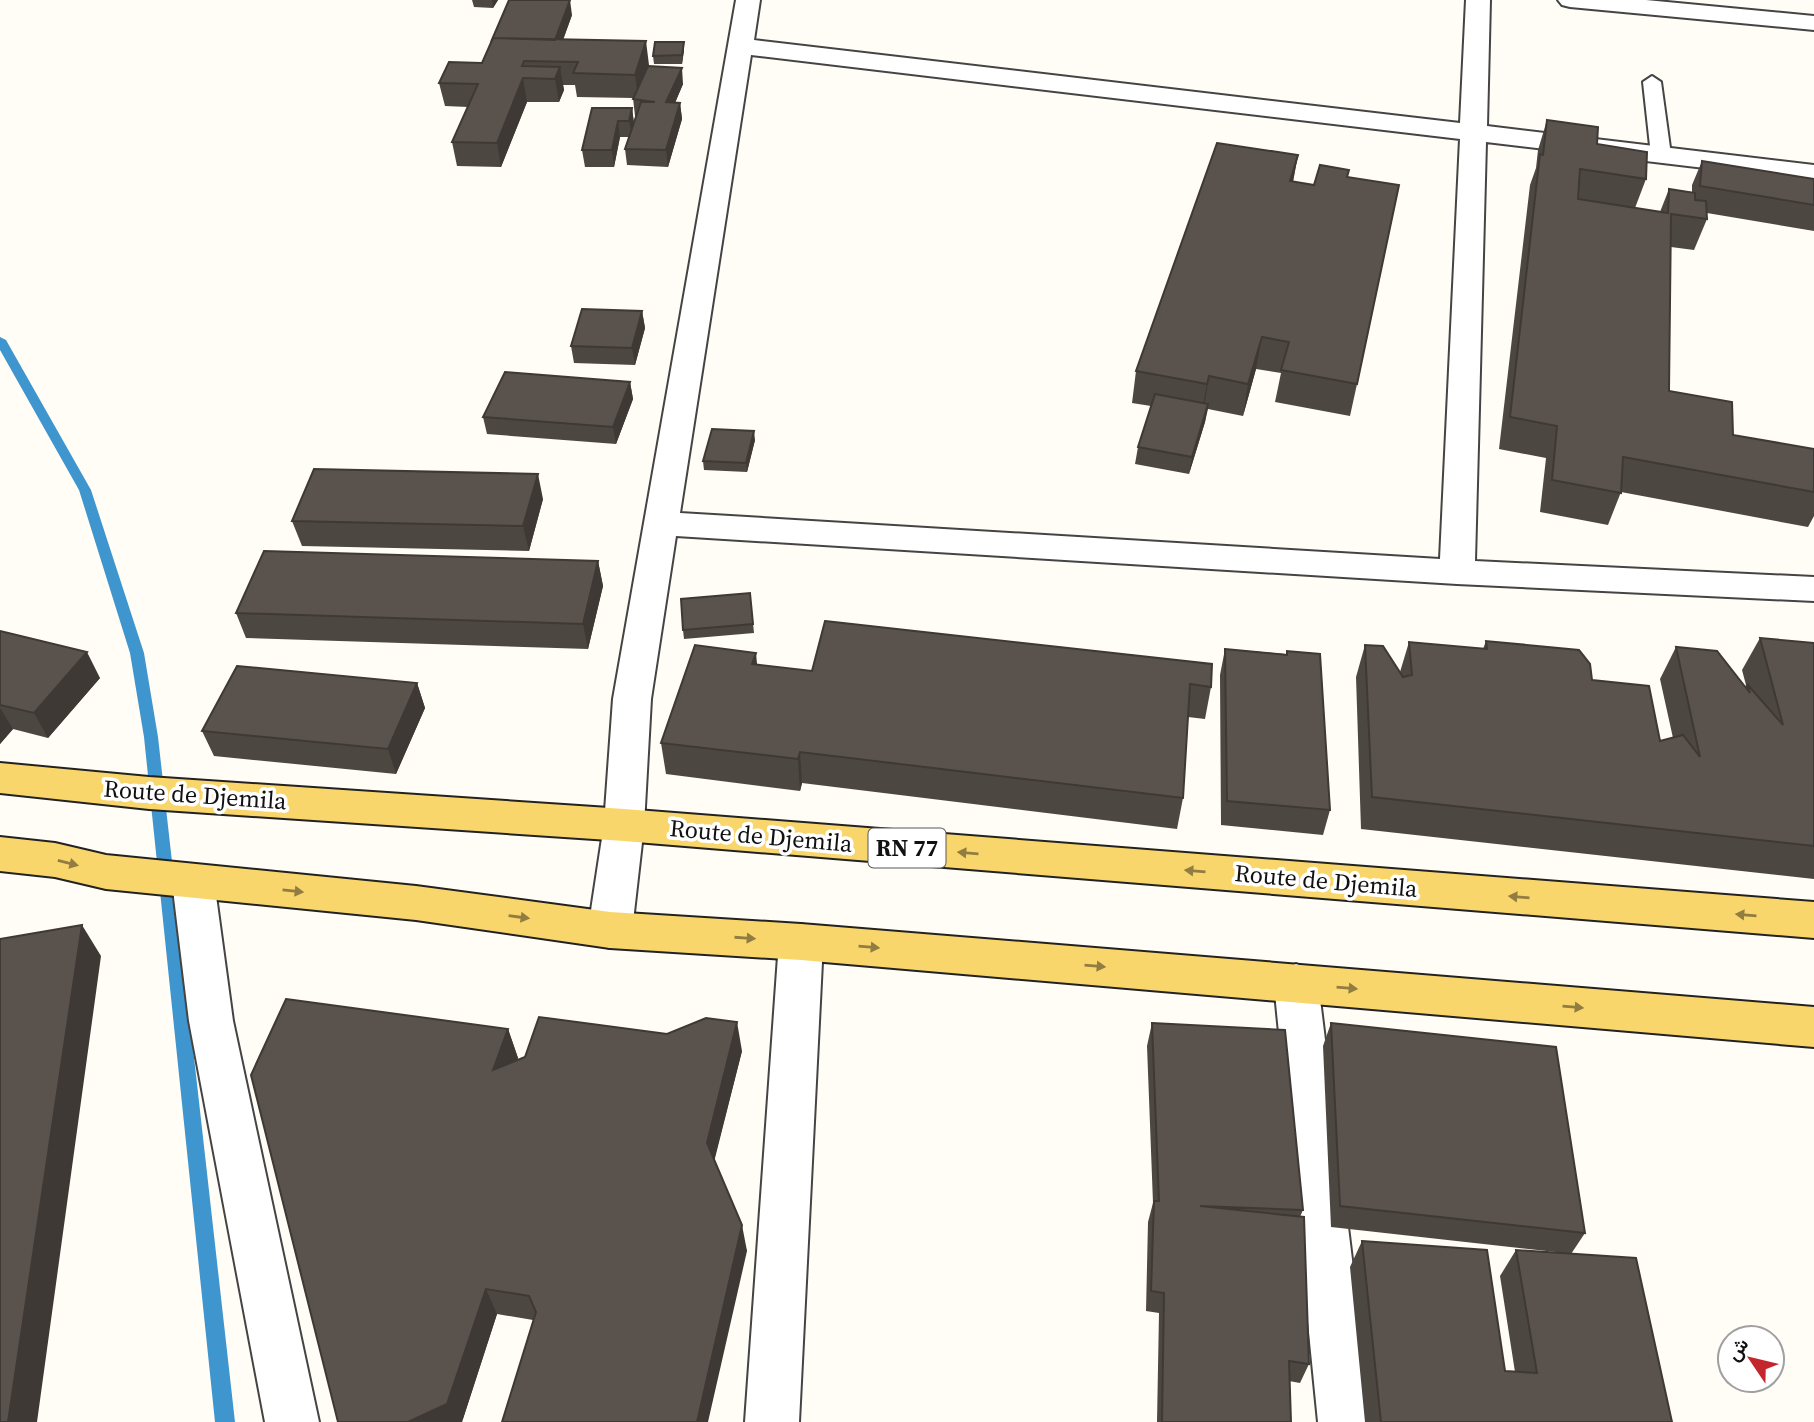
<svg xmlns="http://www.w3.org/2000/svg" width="1814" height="1422" viewBox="0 0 1814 1422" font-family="'Source Serif 4',Vazirmatn,serif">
<rect width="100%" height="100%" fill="#fffdf5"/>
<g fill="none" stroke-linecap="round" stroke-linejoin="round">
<path fill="#3f96cf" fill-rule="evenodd" d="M0,337L6,340L91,490L144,653L158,737L235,1422H215L144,737L130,653L79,490L0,350Z"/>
<g stroke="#444" stroke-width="4">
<path id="lane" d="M1652,76L1661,82L1671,155L1661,161L1651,155L1643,82Z"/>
</g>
<g stroke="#444" stroke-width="4">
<path id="street" d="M736,0H760L754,40L1460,123L1466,0H1490L1487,126L1814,165V181L1486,142L1475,561L1814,577V601L1457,584L676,536L651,699L644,825L632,930L625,943L610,948L595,943L588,930L604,825L613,699ZM751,55L1460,139L1440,559L680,513Z
M1558,0H1646L1814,16V30L1570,7L1562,5Z
M193,864L208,869L214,881L233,1021L319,1422H265L189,1021L172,881L178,869Z
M801,924L816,929L823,942L799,1422H745L779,942L786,929Z
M1296,964L1312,970L1318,983L1372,1422H1318L1274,983L1280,970Z"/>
</g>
<g stroke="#222" stroke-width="4">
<path id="primary" d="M0,763L149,777L624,809L1814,902V938L624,841L149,809L0,793Z
M0,837L55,843L106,855L416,886L610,912L801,924L1814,1007V1047L801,960L610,948L416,920L106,889L55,877L0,871Z"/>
</g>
<use href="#lane" fill="#fff" fill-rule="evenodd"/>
<use href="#street" fill="#fff" fill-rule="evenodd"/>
<use href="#primary" fill="#f9d66b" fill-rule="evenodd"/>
</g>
<path fill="#4d4742" d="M472,0H498L493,8L474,7Z
M572,15L563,40L649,65L648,67L683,84L675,103H680L682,119L668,167L627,165L625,149L629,137H620L614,167H585L582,150L632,108L634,123L636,116H635L633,98L577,97L575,85H563L564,90L559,102H527L501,167L457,166L452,142L468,107L445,106L439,83L482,63Z
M684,42V50L682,64H654L653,56Z
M1547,120L1597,144L1646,179L1635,208L1660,212L1669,189L1692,192V185L1702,161L1814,179V231L1707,213V219L1694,250L1671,247L1669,391L1733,435L1814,449V516L1808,527L1621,492L1608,525L1540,512L1546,458L1499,449L1530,185L1536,168L1538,150Z
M1298,155L1293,182L1314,185L1348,177L1357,384L1350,416L1275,402L1281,373L1256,369L1243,416L1208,409L1205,422L1189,474L1135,464L1138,447L1151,406L1132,403L1136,371Z
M642,311L645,328L635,365L574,363L571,346Z
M630,382L633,399L616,444L487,434L483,417Z
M755,440L747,472L704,470L703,461Z
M543,499L529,551L302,546L292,521Z
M598,561L603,586L588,649L246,638L236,613Z
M750,593L754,633L684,639L683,630Z
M825,621L1211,687L1205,719L1188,717L1183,798L1177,829L802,783L800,791L666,774L661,743L757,665L812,671Z
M0,631L100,678L48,738L13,729L0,744Z
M1760,638L1814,643V879L1361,829L1356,677L1365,645L1400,672L1409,642L1483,649L1486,641L1592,680L1660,741L1673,738L1660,679L1676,647L1745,687L1746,685L1742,670Z
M1225,649L1286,654L1287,651L1330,810L1323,835L1221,825L1220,675Z
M417,683L425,708L396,774L214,756L202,731Z
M1152,1023L1303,1210L1300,1217L1309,1364L1300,1383L1289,1381L1291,1422H1157L1159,1313L1146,1311L1148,1222L1153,1203L1147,1046Z
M1331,1023L1585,1233L1571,1254L1672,1422H1365L1350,1267L1362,1241L1505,1371L1515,1372L1500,1276L1516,1250L1565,1253L1331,1227L1323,1046Z
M508,1029L518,1058L517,1060L742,1051L714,1160L747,1251L533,1320L497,1314L462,1422Z"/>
<path fill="#3f3936" d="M492,0H498L493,8Z
M570,0L572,15L556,59L554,43Z
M646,41L649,65L638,98L635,75Z
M684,42V50L682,64V55Z
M560,67L564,90L559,102L555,79Z
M682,68L683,84L668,119L666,102Z
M523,78L527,102L501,167L497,143Z
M680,103L682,119L668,167L666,150Z
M632,108L634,124L632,137L629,121Z
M618,121L620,137L614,167L612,150Z
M1298,155L1292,186L1290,181Z
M642,311L645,328L635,365L632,348Z
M1262,337L1256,369L1243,416L1248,384Z
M1209,376L1204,408L1201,416L1207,384Z
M630,382L633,399L616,444L613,427Z
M1208,404L1205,422L1189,474L1192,457Z
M754,431L755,440L747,472L746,463Z
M538,474L543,499L529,551L523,526Z
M598,561L603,586L588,649L583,624Z
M87,652L100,678L48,738L34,713Z
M756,653L759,685L752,664Z
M417,683L425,708L396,774L388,749Z
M0,708L13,729L0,744Z
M800,752L802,783L800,791L798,759Z
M82,925L101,956L37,1422H8Z
M737,1022L742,1051L712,1170L707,1143Z
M508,1029L518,1058L504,1099L493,1070Z
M742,1225L747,1251L708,1422H697Z
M486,1289L497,1314L462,1422H408Z"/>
<path fill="#5a524d" stroke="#3f3936" stroke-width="2" d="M509,0H570L555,40L493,38L491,42Z
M493,38L646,41L635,75L573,73L578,62L524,61L522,66L560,67L555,79L523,78L497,143L452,142L478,84L439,83L449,62L482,63Z
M655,42H684L682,55L653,56Z
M648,66L682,68L666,102L680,103L666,150L625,149L641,102H655L633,99Z
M592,108H632L629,121H618L612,150H582Z
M1547,120L1598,127L1597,144L1647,152L1646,179L1580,169L1578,199L1668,213L1669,189L1695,193V200L1706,201L1707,219L1671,214L1669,391L1732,402L1733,435L1814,449V492L1623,457L1621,493L1552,480L1557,426L1510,417L1540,154L1543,155Z
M1217,143L1298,155L1290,181L1314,185L1320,165L1349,170L1347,177L1399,185L1357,384L1281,370L1289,342L1262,337L1248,384L1209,376L1207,384L1136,371Z
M1702,161L1814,179V205L1700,186Z
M582,309L642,311L632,348L571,346Z
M505,372L630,382L613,427L483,417Z
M1155,394L1208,404L1192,457L1138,447Z
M712,429L754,431L746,463L703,461Z
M314,469L538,474L523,526L292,521Z
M264,551L598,561L583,624L236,613Z
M750,593L753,624L683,630L681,599Z
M825,621L1212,664L1211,687L1190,684L1183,798L800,752L798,759L661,743L695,645L756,653L752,664L812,671Z
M0,631L87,652L34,713L0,705Z
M1760,638L1814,643V846L1372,797L1365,645L1383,646L1403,677L1412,675L1409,642L1487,649L1486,641L1579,650L1590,664L1592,680L1649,686L1660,741L1683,735L1700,757L1676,647L1717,651L1750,693L1747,684L1783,725Z
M1225,649L1287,655V651L1320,654L1330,810L1227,801Z
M237,666L417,683L388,749L202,731Z
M82,925L8,1422H0V939Z
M286,999L508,1029L493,1070L525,1057L539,1017L667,1034L706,1018L737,1022L707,1143L742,1225L697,1422H502L536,1312L529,1296L486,1289L447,1404L408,1422H338L251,1075Z
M1152,1023L1285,1030L1303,1210L1200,1206L1304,1217L1309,1364L1289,1361L1291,1422H1162L1164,1293L1151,1291L1154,1201H1159Z
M1331,1023L1556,1047L1585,1233L1340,1206Z
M1362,1241L1487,1250L1505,1371L1537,1373L1516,1250L1636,1258L1672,1422H1381Z"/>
<defs><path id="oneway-solid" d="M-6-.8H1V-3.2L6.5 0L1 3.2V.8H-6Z" transform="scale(1.75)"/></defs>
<g fill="#917d42">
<use href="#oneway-solid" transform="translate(968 853) rotate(-175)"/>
<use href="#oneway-solid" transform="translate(68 863) rotate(14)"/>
<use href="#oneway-solid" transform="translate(1195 871) rotate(-175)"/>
<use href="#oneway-solid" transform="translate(293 891) rotate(6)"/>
<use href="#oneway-solid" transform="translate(1519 897) rotate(-175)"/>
<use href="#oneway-solid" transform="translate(1746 915) rotate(-175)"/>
<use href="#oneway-solid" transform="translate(519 917) rotate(8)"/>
<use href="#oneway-solid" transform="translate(745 938) rotate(4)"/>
<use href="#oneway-solid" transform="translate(869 947) rotate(5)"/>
<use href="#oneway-solid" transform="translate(1095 966) rotate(5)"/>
<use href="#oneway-solid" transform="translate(1347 988) rotate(5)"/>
<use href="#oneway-solid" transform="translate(1573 1007) rotate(5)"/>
</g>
<g text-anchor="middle" stroke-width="7" stroke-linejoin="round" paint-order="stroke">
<rect fill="#fff" stroke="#585858" stroke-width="2" x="868.5" y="828.5" width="77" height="39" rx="5"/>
<g font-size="23" font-weight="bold" fill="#111">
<text x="907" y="856">RN 77</text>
</g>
<g font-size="24" fill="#111" stroke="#fff">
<text transform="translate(195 795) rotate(4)" y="8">Route de Djemila</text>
<text transform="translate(761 836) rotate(5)" y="8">Route de Djemila</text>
<text transform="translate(1326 881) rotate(5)" y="8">Route de Djemila</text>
</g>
</g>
<g transform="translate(1751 1359) rotate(305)"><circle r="33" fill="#ffffff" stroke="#a0a0a0" stroke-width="2"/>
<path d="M0-5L12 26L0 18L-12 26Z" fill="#c4262e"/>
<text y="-10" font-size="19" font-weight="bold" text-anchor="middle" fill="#111111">ش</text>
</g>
</svg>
